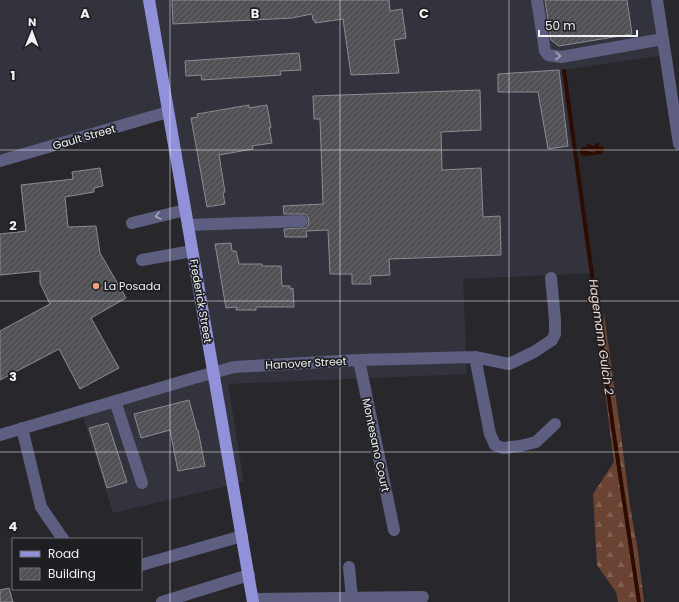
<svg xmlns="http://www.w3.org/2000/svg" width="679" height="602" viewBox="0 0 679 602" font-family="Poppins,sans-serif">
<defs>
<pattern id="forest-firs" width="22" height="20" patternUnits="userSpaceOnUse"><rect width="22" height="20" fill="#6b4332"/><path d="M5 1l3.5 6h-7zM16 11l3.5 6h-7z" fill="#815f50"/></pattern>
<pattern id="water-ripples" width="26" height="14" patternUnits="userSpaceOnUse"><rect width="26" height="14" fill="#2d0c00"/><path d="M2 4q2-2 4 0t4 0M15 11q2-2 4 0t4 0" fill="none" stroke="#4c3026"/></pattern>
<pattern id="building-hatch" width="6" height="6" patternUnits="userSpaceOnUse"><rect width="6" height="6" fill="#515155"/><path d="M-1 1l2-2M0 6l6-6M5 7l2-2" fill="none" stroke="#6a6a6e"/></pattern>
</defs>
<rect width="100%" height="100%" fill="#28282c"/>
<path fill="#32333c" d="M0,0H658L666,55L562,70L593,273L463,279L467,374L228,384L244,482L113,513L82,413L213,374L169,114L0,164Z"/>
<path fill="url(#forest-firs)" d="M604,314L620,428L630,506L638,552L644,602H618L616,592L597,565L593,494L614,462L601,360Z"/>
<path fill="url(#water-ripples)" d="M597,143H599V146H602L604,148L603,152L602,154L585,156L581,155L580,152V149L582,147H586L588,144L595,146V144Z"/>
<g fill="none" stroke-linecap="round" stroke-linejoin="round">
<path stroke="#2d0c00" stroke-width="4" d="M564,71L613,428L639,602"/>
</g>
<path fill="url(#building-hatch)" stroke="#8c8c91" d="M172,0H389L390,11L402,9L406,38L394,40L399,73L351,75L343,19L315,23V20H313L312,14L292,18L173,24Z
M545,0H627L632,34L559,46L551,40Z
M299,53L301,70L280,71L281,75L202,80L201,75L186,76L185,61Z
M559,70L568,146L548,149L538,92H498V74Z
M480,90L481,130L441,132L442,170L481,168L483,217L500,216L501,255L389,259L390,275L370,276L371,284H352V274H330L328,230L306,231L307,237H285L284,229L302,228H306L308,225L309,221L308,217L305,214H284L283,206L323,204L320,119H314L313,96Z
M249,105V108L267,105L271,128H269L272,143L252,146L253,149L219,155L225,192L223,193L225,204L207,207L191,118L198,117L197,114Z
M100,168L103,186L94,188V192L65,197L68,227L96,226L100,253L126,298L91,318L119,368L80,389L59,349L0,380V331L50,304L40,283V271L0,275V234L26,231L21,185L73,179L72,172Z
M231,243L232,251H236L239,264H262V266H281L282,286H290V289L293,288L294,307H256V310H236L237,307L226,308L215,244Z
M189,400L197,430H198L205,466L178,471L170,430L141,438L134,414Z
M108,423L127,482L107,488L89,428Z
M9,588L13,602H0V590Z"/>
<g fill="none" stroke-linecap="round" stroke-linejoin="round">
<path stroke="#5d5e80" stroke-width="12" d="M537,0L545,51L548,55L561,57L663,39
M657,0L679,144
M0,161L168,112
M132,223L185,210
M188,225L302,221
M142,260L192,251
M475,357L490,434L495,445L503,448L520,446L536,442L555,424
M359,360L394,530
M115,401L142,483
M22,428L41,507L63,539
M0,435L194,378L234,367L359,360L475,357L509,364L534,352L552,340L555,334V320L551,278
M141,565L242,536
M349,567L352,598
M253,599L423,597
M162,602L249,575"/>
<path stroke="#9091d8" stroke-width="12" d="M149,0L253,602"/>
</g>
<defs><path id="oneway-chevron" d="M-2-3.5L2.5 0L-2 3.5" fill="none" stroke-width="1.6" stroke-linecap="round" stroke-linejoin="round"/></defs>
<g stroke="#a7a8ba">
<use href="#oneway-chevron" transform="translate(558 56) rotate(2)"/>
<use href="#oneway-chevron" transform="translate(158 216) rotate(166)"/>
</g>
<path fill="none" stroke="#f1f1f4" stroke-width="1" stroke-opacity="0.55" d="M170,0V602M340,0V602M509,0V602M0,150H679M0,301H679M0,452H679"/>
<circle fill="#f1a17d" stroke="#1e1f22" stroke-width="1.5" cx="96" cy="286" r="4"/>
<g text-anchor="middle" stroke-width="3.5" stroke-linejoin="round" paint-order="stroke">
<g font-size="11" fill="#f1f1f4" stroke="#1e1f22">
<text transform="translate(84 137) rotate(-16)" y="4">Gault Street</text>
<text transform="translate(201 301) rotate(80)" y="4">Frederick Street</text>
<text transform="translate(306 363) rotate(-3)" y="4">Hanover Street</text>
<text transform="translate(376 445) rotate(78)" y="4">Montesano Court</text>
</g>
<g font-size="11" fill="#f1f1f4" stroke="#1e1f22" text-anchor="start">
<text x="104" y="290">La Posada</text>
</g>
<g font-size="12" font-style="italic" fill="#f6d9cc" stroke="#1e1f22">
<text transform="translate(601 337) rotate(82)" y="4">Hagemann Gulch 2</text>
</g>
</g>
<g font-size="13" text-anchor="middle" font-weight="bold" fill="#f1f1f4" stroke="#1e1f22" stroke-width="3.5" stroke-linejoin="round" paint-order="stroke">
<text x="85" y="18">A</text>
<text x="255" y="18">B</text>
<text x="424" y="18">C</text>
<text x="13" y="80">1</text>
<text x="13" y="230">2</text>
<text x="13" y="381">3</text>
<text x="13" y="531">4</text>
</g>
<rect x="12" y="538" width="130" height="52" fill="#1e1f22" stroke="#727376"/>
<rect x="20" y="551" width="20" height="6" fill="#9091d8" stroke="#727376"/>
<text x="48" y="558" font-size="12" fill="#f1f1f4">Road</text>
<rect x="20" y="568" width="20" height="12" fill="url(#building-hatch)" stroke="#727376"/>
<text x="48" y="578" font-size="12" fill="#f1f1f4">Building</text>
<g transform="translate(32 32) rotate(1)" stroke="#1e1f22" stroke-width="3" paint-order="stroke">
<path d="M0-3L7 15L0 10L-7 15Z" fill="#f1f1f4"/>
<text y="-6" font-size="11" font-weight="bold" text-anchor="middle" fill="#f1f1f4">N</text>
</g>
<path d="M539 30v6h98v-6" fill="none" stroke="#f1f1f4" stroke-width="2"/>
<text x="545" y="30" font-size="12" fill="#f1f1f4" stroke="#1e1f22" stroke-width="3" paint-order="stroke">50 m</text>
</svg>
